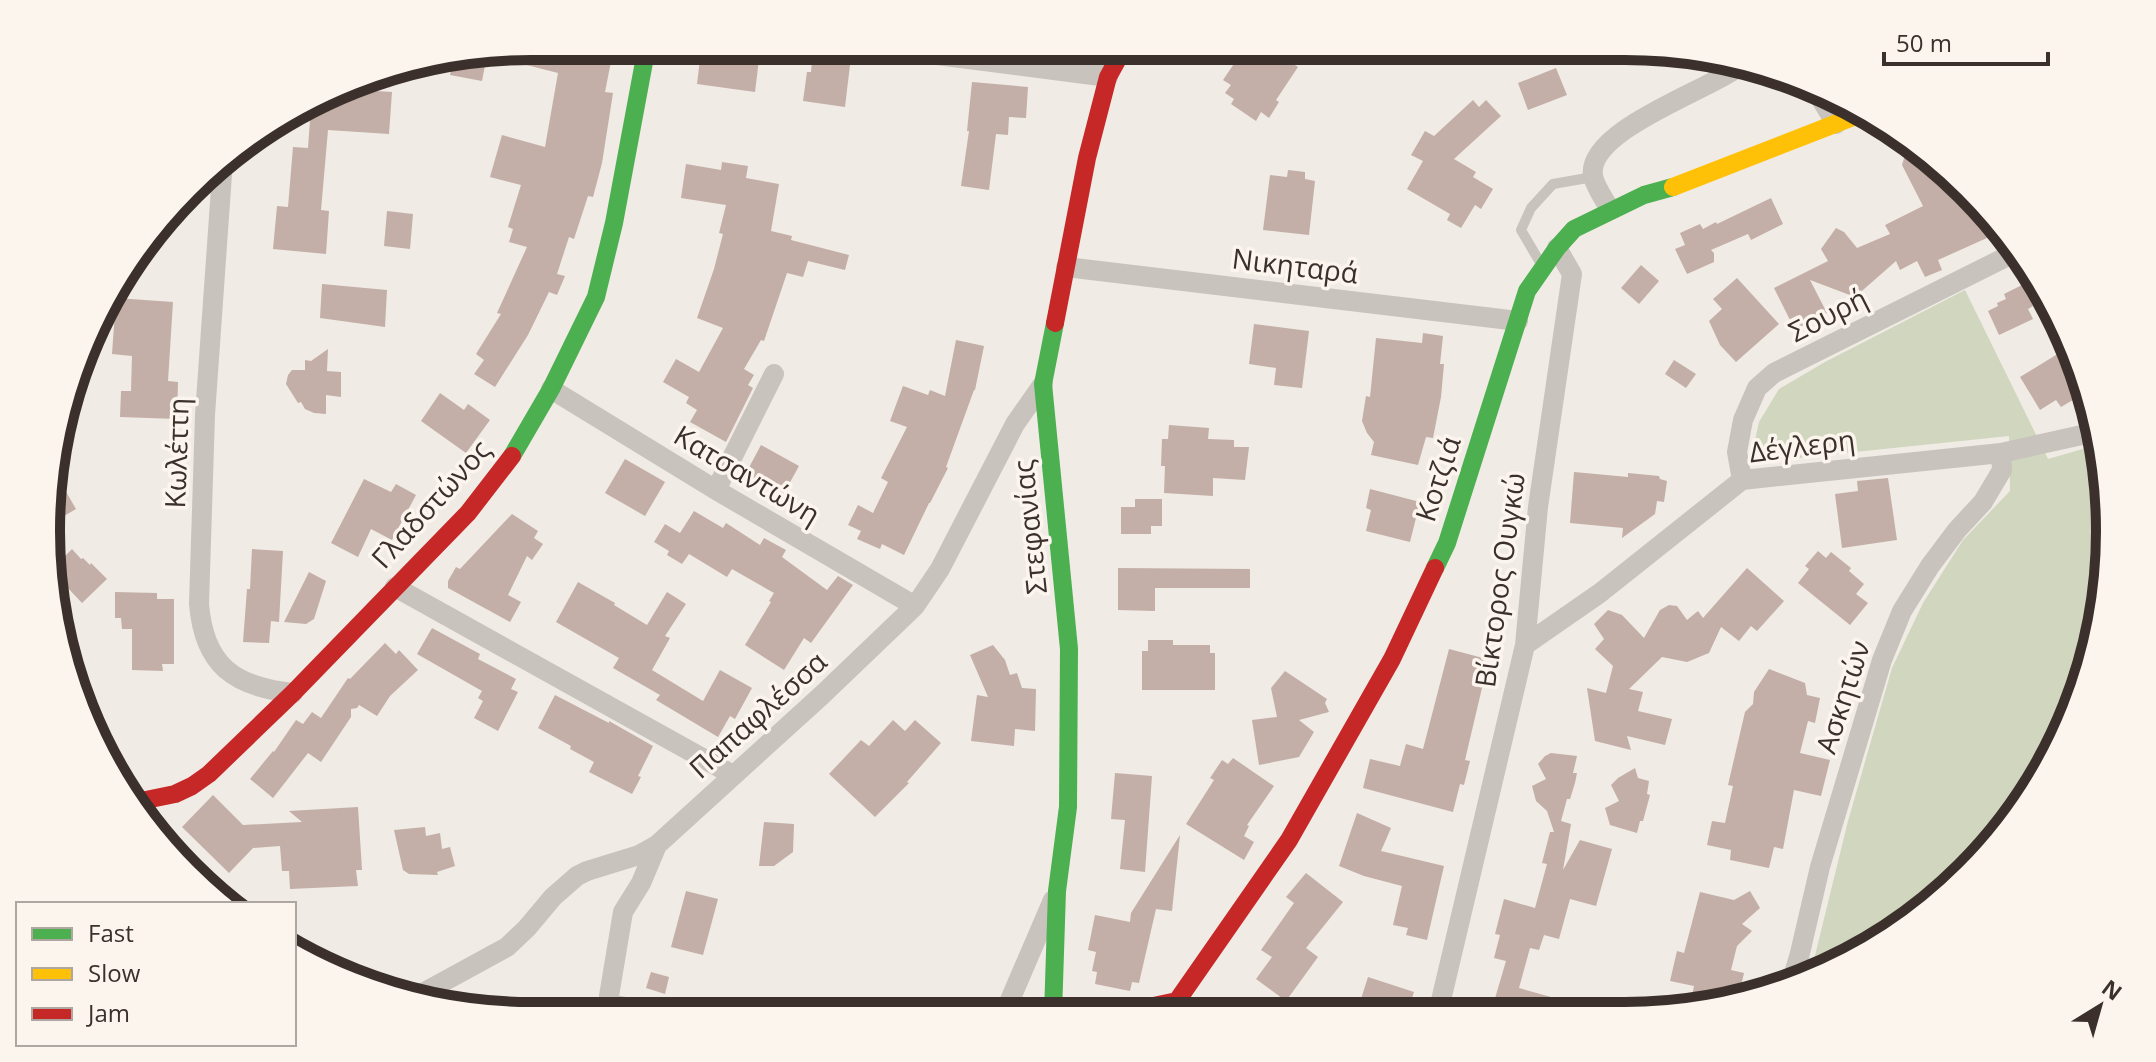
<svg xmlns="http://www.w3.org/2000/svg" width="2156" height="1062" viewBox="0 0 2156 1062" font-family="'Open Sans',sans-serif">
<rect width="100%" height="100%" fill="#f0ebe5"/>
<path fill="#d1d6bf" d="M1965,290L2048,459L2093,446L2110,531L2073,717L2009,827L1920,916L1809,980L1848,821L1892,668L1923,603L1963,540L2010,491L2009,436L1750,463L1759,422L1779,389L1825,362Z"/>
<path fill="#c3afa7" d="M531,46H614L605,92L613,93L602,163L593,197L588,196L574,239L569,237L557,274L565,276L557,295L549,292L528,335L495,387L474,374L484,360L476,354L501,314L497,313L527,247L509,242L513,229L508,227L521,185L490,177L502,135L545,147L558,73L487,55L482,81L450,75L453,59Z
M1246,46H1267L1298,67L1276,100L1279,102L1269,118L1261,112L1256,121L1231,104L1234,99L1225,93L1231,85L1223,80Z
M723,53L759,59L755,92L697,84L700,59L721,62Z
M812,60L850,65L845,107L803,101L807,72H811Z
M1556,68L1567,95L1528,110L1518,83Z
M972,82L1028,87L1026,118L1009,117L1008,135L996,134L989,190L961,186L969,131H967Z
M344,89L392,92L389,134L328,130L321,210L329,211L326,254L273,249L277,206L288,207L293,147L308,148L311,106Z
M1473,100L1479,107L1486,100L1501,116L1454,159L1476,172L1473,177L1493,189L1481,209L1475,205L1461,228L1447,220L1450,214L1407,189L1423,161L1411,155L1425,131L1434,136Z
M1907,148L1968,188L1998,233L1938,260L1942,270L1925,277L1917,261L1900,270L1896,261L1855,297L1810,280L1827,313L1795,330L1774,288L1828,261L1821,249L1836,228L1844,232L1857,248L1890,234L1885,225L1923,206L1902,165Z
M722,162L748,166L746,178L779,184L771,231L792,236L791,240L849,255L845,270L808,261L803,277L787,273L764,341L761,340L744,369L754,375L748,385L753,388L726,442L690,422L697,410L686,403L689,397L663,382L676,359L699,372L723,328L697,318L714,269L723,234L719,233L726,205L681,198L686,164L721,170Z
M1288,170L1305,172V179L1315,181L1309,235L1263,230L1270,175L1287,177Z
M1771,198L1783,224L1751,240L1748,234L1711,250L1714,253V262L1687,274L1675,249L1685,245L1680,233L1700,224L1703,229L1716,222L1717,224Z
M387,211L413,214L410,249L384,246Z
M1641,265L1659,281L1639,304L1621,288Z
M1737,278L1779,324L1736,362L1720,345L1709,321L1722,309L1713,299Z
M322,284L387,290L385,327L320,318Z
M2022,285L2033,306L2028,309L2033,319L1999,335L1988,311L1998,306L1997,303L2006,299L2004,294Z
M116,298L173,302L168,381L178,382L177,419L120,417L121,391H131L132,356L112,354Z
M1254,324L1309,331L1302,388L1274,385L1276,368L1249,364Z
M1423,333L1443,336L1440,364H1444L1441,397L1433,438L1426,437L1418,465L1371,455L1374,442L1367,433L1362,421L1366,396L1370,397L1376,338L1422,343Z
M956,340L984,346L975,390H974L946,467L948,468L930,503H929L904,555L882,544L880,549L857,539L861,531L848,525L858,505L873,513L888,482L881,478L907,427L890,421L903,386L928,395L930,390L945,396Z
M328,349L327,371L341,372V397L326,395V414L314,413L305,409L301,402L298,403L286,384L288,375L292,370H305V360L311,361Z
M2064,350L2074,366L2070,369L2082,387L2083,394L2061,407L2056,400L2040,410L2020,377Z
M1674,360L1696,374L1686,388L1665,374Z
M440,393L464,410L468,404L490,420L466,453L421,421Z
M1169,425L1209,428L1208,439L1234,440V447H1249L1245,480L1213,478V496L1164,493L1165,466H1161L1162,439H1168Z
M761,445L799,466L783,495L745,475Z
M625,459L665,482L645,516L605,493Z
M54,471L76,509L52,523L54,491Z
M1574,472L1628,477V473L1659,476L1660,479L1667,481L1664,502L1657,501L1655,514L1622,538L1623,528L1570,523Z
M1888,478L1897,540L1842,548L1835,494L1858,491L1857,481Z
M364,479L391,492L396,484L416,495L392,540L371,529L358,557L331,543Z
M1370,489L1420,502L1410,542L1366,531L1371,510L1366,508Z
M1135,499H1162V526H1151V534H1121V507H1135Z
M694,511L723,528L726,523L760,545L764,538L786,550L782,557L827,590L838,576L853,585L811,643L804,638L784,670L745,645L771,602L769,601L774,593L732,569L727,577L689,554L682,564L667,555L669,551L654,542L665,524L680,533Z
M512,514L538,531L534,538L543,544L532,560L527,556L508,595L521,602L510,622L448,588V581L456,567L460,569Z
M72,549L81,559L83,558L90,565L91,563L107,579L82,603L51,570Z
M252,549L283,551L279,622L271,621L269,643L243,642L247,589H250Z
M1818,551L1826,558L1831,552L1851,568L1849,571L1864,584L1856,594L1868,603L1850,625L1798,583L1809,569L1805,566Z
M1118,568L1250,569V588H1155V611L1118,610Z
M1747,568L1784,601L1757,631L1751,626L1739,641L1721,627L1709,653L1687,662L1662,657L1629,689L1643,692L1638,711L1672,719L1665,745L1627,736L1631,750L1595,741L1587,688L1606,693L1613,666L1595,649L1604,639L1594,624L1608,610L1622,615L1644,638L1660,610L1669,605L1677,606L1687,620L1698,611L1703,618Z
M309,572L326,581L314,619L306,624L284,622Z
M578,582L615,603L614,605L647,625L667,592L686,604L665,636L670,638L652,670L703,701L720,670L752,688L735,719L730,716L718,737L656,700L660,695L613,668L619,658L556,622Z
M115,592L157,593V599H174V664H162L163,671L132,670V629H122L121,618H115Z
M432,628L480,654L478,659L516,679L511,689L518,692L498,731L474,718L483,701L478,698L482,691L417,654Z
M1148,640H1173V645H1210V653H1215V690H1142V651H1148Z
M385,643L396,654L399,650L418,670L390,696L377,716L359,705L357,708L351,709V717L321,762L308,753L273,798L250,779L273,751L274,752L296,720L303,724L312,712L321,718L348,678L350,679Z
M993,645L1005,660L1010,675L1017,673L1022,688L1036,689L1035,731L1015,729L1014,746L971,741L977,695L988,697L970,655Z
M1449,649L1483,658L1486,671L1465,760L1470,761L1464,785L1460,784L1453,812L1363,788L1370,759L1400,766L1406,744L1423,749Z
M1769,669L1805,683L1807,695L1820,698L1815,723L1808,721L1800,753L1830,760L1821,796L1794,790L1783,849L1774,847L1769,868L1730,860L1731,850L1707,845L1712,821L1725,823L1733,786L1728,785L1745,712L1753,704L1754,692Z
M1285,671L1327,699L1325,703L1329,712L1299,720L1314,732L1299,757L1259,765L1252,720L1277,717L1271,688Z
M555,695L609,723V721L653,746L638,776L641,777L632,794L589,772L594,762L570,749L571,746L538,728Z
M893,720L905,731L915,720L941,743L907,782L909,783L875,817L829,774L861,740L869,746Z
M1551,753L1577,756L1573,773H1577L1575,783L1570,799H1567L1561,821L1571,824L1563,870L1580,840L1612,849L1596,906L1570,899L1559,939L1544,935L1539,950L1530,948L1519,988L1587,1007L1586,1012H1491L1506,961L1494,958L1500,935L1495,934L1504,899L1535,908L1547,864L1542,863L1550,832H1554L1547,811L1536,801L1532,786L1546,779L1538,764L1545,756Z
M1233,758L1274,786L1247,825L1249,826L1244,836L1254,842L1244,860L1186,824L1214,780L1210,778L1222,760L1228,764Z
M1635,768L1638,778L1649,781L1647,794L1650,795L1643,821H1640L1637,833L1610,825L1605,808L1619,801L1611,785L1618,778Z
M1115,773L1152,776L1145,872L1120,869L1125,820L1111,819Z
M213,795L243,825L302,822L289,811L358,807L362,870H356L358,886L290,889L289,871H282L280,846L253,848L229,873L182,827Z
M1357,813L1391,828L1381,851L1444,866L1427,940L1406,935L1408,928L1393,925L1402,886L1364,876L1339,866Z
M764,822L794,824L793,852L774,866H759Z
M425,827L426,836L440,833L442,849L450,847L455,866L437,872L438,875L409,874L403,870L394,830Z
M1180,835L1172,911L1156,909L1139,983L1132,982L1130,991L1095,984L1097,972L1092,971L1096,952L1088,950L1095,915L1130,922L1131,913Z
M1306,873L1343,902L1306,948L1318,957L1286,1001L1256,979L1272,957L1261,950L1294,903L1286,897Z
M686,891L718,899L703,955L671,947Z
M1750,891L1760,908L1742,924L1752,931L1737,946L1731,970L1744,973L1738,999L1714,1005L1691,1000L1694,986L1670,981L1677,951L1684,953L1700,892L1734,900Z
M651,972L669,977L665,994L646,988Z
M1368,977L1414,992L1407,1013H1363L1365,1004L1360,1002Z"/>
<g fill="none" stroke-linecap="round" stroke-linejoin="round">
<path stroke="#c9c3be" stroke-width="10" d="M1541,264L1521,230L1531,208L1553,184L1593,177"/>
<path stroke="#c9c3be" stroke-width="20" d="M867,46L1108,77L1096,46
M1812,84L1836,124
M223,160L205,415L199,604C204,665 234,687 293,693
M1610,210C1605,200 1595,187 1593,176C1586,131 1706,91 1737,68
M1066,267L1518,321
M551,389L716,490L915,606
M1742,480L1737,452L1743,420L1757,388L1774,373L2012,254
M716,490L774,374
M395,587L733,775
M1525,645L1600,593L1742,480L2001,453L2091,433
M657,845L641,883L623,912L609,996V1000L614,1005L645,1010L659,1016
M1791,984L1800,953L1820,867L1882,660L1902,611L1930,566L1957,530L1983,502L2002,470L2001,453
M421,994L507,947L527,928L553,897L577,876L587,871L639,855L657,845L822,695L915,606L940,569L1015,424L1043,384
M1438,1013L1525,645L1538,507L1572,274L1557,248
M1004,1014L1053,900"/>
<path stroke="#4caf50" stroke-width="18" d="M512,456L551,389L596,297L614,223L647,46
M1435,568L1447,543L1527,291L1557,248L1574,229L1644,195L1673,187
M1053,1014L1057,891L1068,807L1069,649L1043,384L1055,323"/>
<path stroke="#ffc107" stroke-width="18" d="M1673,187L1858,115
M85,708L103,743L114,771"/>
<path stroke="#c62828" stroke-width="18" d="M1055,323L1087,158L1108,77L1125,46
M136,802L175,794L192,786L209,774L293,693L468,513L512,456
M1128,1014L1144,1008L1177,1001L1289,840L1392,659L1435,568"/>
</g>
<g text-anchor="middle" stroke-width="7" stroke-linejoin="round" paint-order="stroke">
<g font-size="28" fill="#3b302b" stroke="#fbf5ee">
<text transform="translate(1295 266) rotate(7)" y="10">Νικηταρά</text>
<text transform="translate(1828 315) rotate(-27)" y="10">Σουρή</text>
<text transform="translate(1802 446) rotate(-7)" y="10">Δέγλερη</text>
<text transform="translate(177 453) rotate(-88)" y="10">Κωλέττη</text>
<text transform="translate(747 475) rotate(31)" y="10">Κατσαντώνη</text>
<text transform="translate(1438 479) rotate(-72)" y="10">Κοτζιά</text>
<text transform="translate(431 504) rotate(-48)" y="10">Γλαδστώνος</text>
<text transform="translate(1030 527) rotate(-96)" y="10">Στεφανίας</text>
<text transform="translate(1500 580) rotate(-82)" y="10">Βίκτορος Ουγκώ</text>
<text transform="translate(1843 697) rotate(-72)" y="10">Ασκητών</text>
<text transform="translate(758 715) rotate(-42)" y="10">Παπαφλέσσα</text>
</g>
</g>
<path d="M0 0H2156V1062H0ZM531 60H1625A471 471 0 0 1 2096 531V531A471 471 0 0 1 1625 1002H531A471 471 0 0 1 60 531V531A471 471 0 0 1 531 60Z" fill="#fbf5ee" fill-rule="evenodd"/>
<path fill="none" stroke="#3b302b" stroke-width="10" d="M531 60H1625A471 471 0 0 1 2096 531V531A471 471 0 0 1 1625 1002H531A471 471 0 0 1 60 531V531A471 471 0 0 1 531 60Z"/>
<rect x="16" y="902" width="280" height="144" fill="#fbf5ee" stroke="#aea6a0" stroke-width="2"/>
<rect x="32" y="928" width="40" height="12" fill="#4caf50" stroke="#aea6a0" stroke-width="2"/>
<text x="88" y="942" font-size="24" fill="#3b302b">Fast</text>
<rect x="32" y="968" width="40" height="12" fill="#ffc107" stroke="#aea6a0" stroke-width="2"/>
<text x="88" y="982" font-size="24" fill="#3b302b">Slow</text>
<rect x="32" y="1008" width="40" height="12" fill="#c62828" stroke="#aea6a0" stroke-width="2"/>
<text x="88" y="1022" font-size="24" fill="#3b302b">Jam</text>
<g transform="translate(2100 1006) rotate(37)" stroke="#fbf5ee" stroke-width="6" paint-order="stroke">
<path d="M0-6L14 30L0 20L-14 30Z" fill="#3b302b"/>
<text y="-12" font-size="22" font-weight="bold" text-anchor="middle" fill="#3b302b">N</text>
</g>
<path d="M1884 52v12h164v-12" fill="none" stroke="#3b302b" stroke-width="4"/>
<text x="1896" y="52" font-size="24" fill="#3b302b" stroke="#fbf5ee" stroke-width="6" paint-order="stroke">50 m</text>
</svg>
